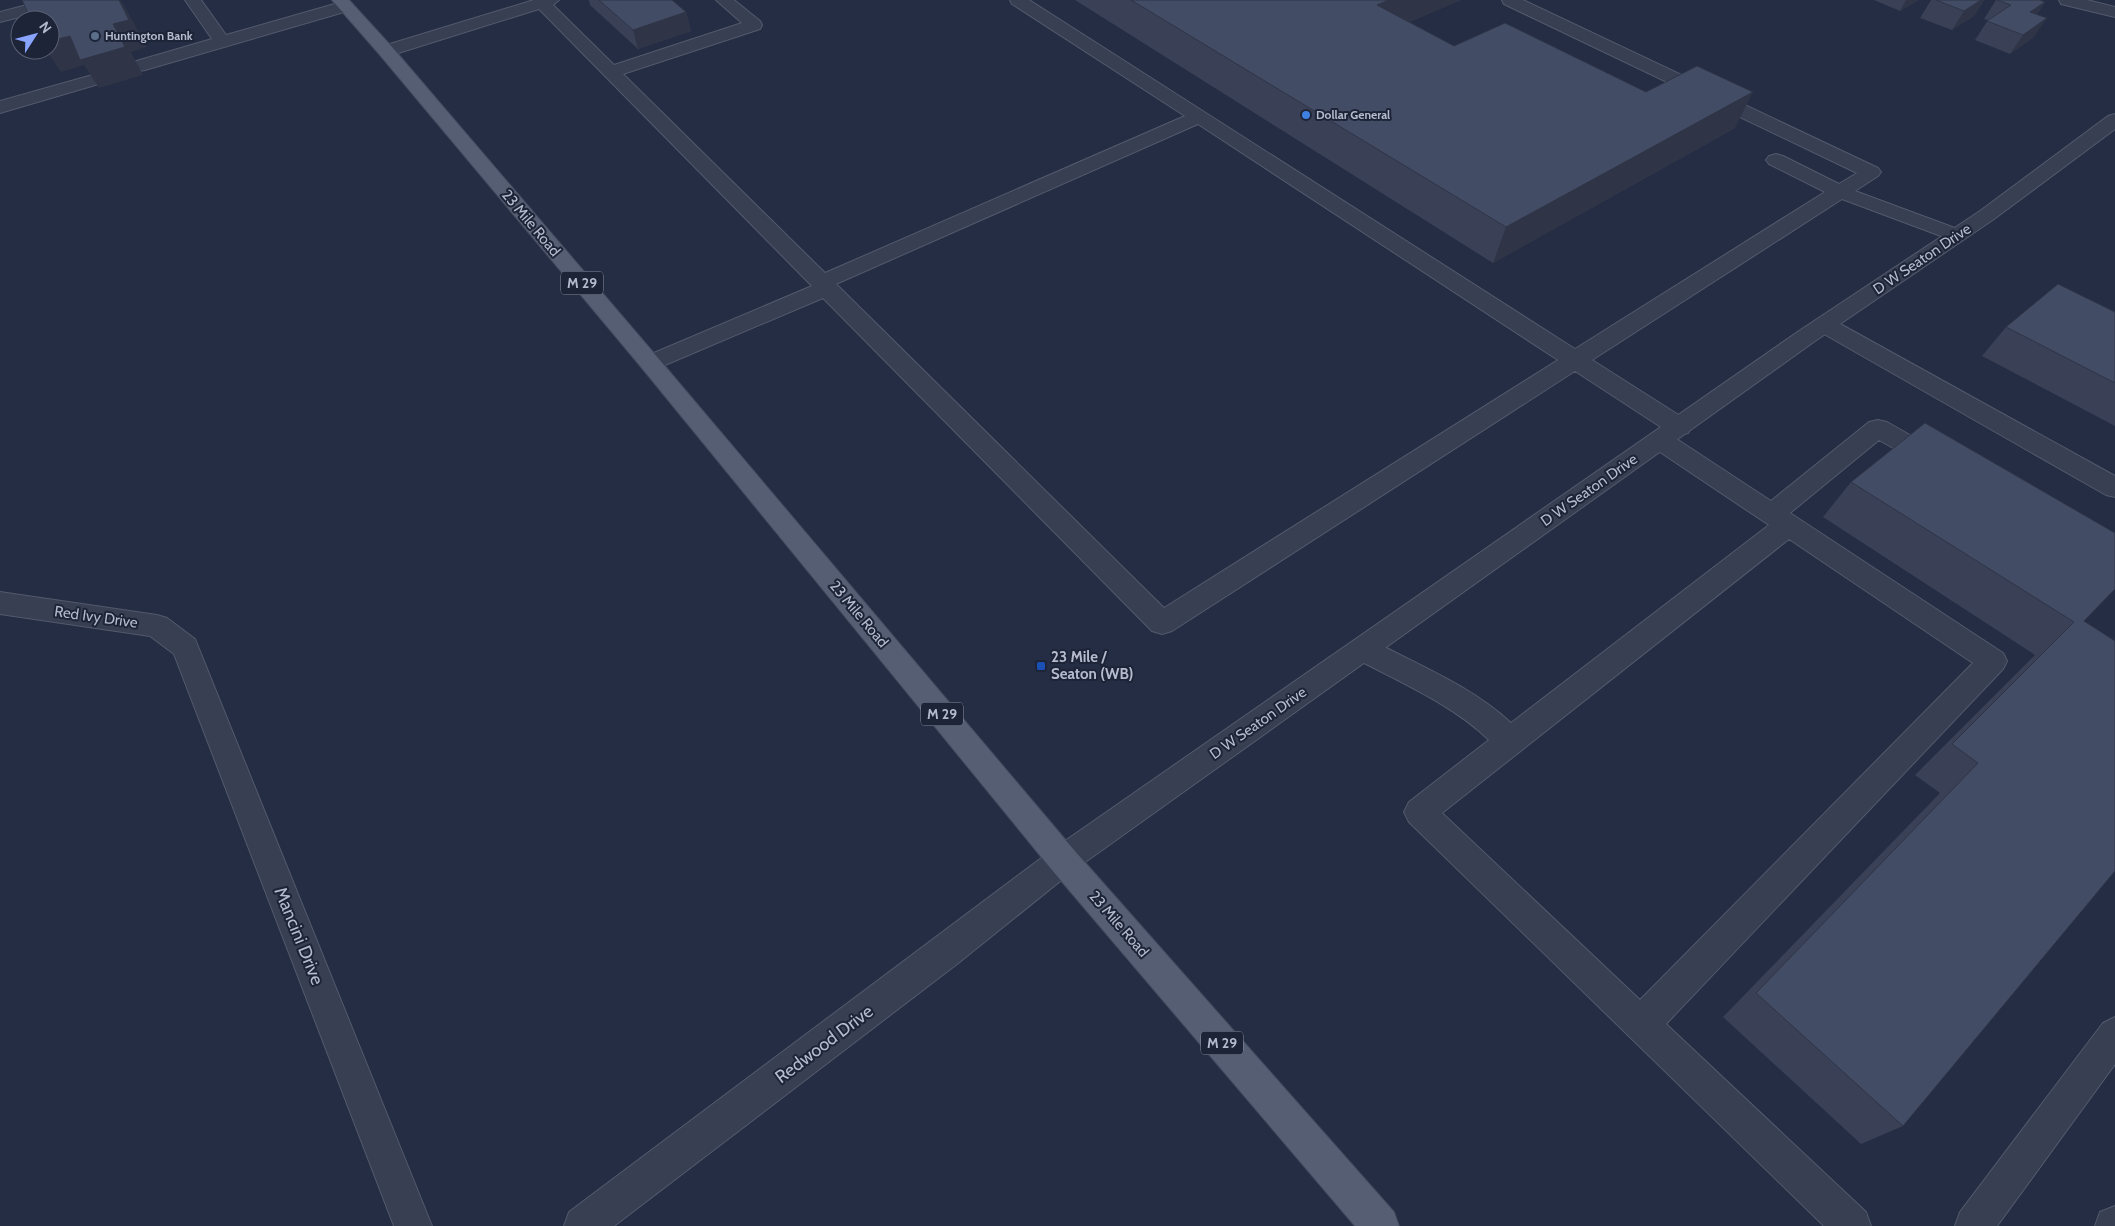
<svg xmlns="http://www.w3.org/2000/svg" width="2115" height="1226" viewBox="0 0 2115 1226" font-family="Cabin,sans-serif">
<rect width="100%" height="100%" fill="#242d43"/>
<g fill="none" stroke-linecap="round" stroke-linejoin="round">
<g stroke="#535a6d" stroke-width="2">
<path id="lane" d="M46,0H73L71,4L0,22V12Z
M185,0H201L226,35L345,1L351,2L353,6L351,10L145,70L139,71L133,70L130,66L133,62L212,39Z
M534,0H559L553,5L614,65L742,23L716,0H734L760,21L762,25L760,29L623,74L825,273L1185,116L1012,4L1010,0H1029L1575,349L1825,192L1769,164L1766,160L1769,156L1776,154L1783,156L1839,184L1857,173L1504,4L1502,0H1523L1878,168L1881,172L1878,176L1855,191L1963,231L1966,235L1963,239L1956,241L1949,239L1842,199L1592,360L1688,421L1691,427L1688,433L1679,435L1670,433L1575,371L1172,631L1162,634L1152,631L823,298L658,368L650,371L642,368L638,363L642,358L812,286L539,9L392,55L386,56L380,55L377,51L380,47ZM1198,124L1558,360L1164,608L836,284Z
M96,74L102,75L105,79L102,83L0,113V101Z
M1825,318L1833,320L2115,476V497L2106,495L1817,330L1814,325L1817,320Z
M1878,420L1887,422L1943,454L1946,460L1943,466L1934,469L1925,466L1879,440L1790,513L2003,653L2007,661L2003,669L1666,1024L1866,1212L1871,1226H1824L1409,822L1404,812L1409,802L1489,740C1452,704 1399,682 1353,657L1349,649L1353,641L1363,637L1373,641C1420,666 1473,687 1511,723L1769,525L1651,446L1648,440L1651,434L1660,431L1669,434L1771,501L1869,422ZM1789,539L1973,663L1640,1000L1442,813Z
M2115,1017V1064L1997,1226H1955L1960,1212L2103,1023Z
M2115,1206V1226H2095L2100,1212Z"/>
</g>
<g stroke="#535a6d" stroke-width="2">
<path id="street" d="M2059,0H2087L2115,7V17L2061,4Z
M2115,114V129L1994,219L1815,341L1074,870L957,964L614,1226H564L569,1212L1052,850L1799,331L1980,211L2108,116Z
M0,592L157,615L167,618L195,639L432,1226H394L174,654L150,636L0,614Z"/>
</g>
<g stroke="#42485c" stroke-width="2">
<path id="primary" d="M332,0H349L392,47L658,358L1074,850L1394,1212L1399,1226H1355L1052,870L642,368L380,55Z"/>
</g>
<use href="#lane" fill="#383f53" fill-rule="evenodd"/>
<use href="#street" fill="#383f53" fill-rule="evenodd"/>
<use href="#primary" fill="#565e73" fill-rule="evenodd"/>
</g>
<path fill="#3a4157" d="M589,0H672L686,12L691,31L638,49L590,5Z
M1075,0H1461L1409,22L1454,46L1646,92L1735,128L1493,263Z
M1874,0H1919L1900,11Z
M1931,0H1984L1974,16L1952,30L1920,18Z
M1996,0H2040L2045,2L2037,14L2034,37L2010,54L1975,40L1988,20L1984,19Z
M2115,312V426L1982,356L2006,327Z
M1851,482L2084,621L1903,1126L1861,1144L1723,1017L1940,793L1915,775L2035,655L1823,517Z"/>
<path fill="#2f3547" d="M119,0H120L124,5L147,47L131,52L143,75L99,88L84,65L61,72L46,50H50V41L113,24Z
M1389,0H1461L1369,40L1377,5Z
M1906,0H1919L1900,11Z
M1981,0H1984L1974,16L1952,30L1964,11Z
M2045,2L2033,21L2030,12Z
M686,12L691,31L638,49L633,30Z
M2047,18L2034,37L2010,54L2023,35Z
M1753,92L1735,128L1493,263L1506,227Z"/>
<path fill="#434c65" stroke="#2f3547" d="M22,0H119L129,20L113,24L125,47L80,60L70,36L50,41V20H31Z
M599,0H672L686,12L633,30Z
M1131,0H1389L1377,5L1454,46L1505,23L1646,92L1697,66L1753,92L1506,227Z
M1936,0H1981L1964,11Z
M1997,0H2040L2045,2L2030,12L2047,18L2023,35L1987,21L2011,5Z
M2058,284L2115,312V383L2006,327Z
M1925,423L2115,533V589L2084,621L2115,641V871L1903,1126L1756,993L1978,763L1952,744L2074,622L1851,482Z"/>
<circle fill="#5c6f8a" stroke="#1d2438" stroke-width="2" cx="95" cy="36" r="5"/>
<circle fill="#3f7fe0" stroke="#1d2438" stroke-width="2" cx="1306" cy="115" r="5"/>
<rect fill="#1a4fb4" stroke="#1d2438" stroke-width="2" x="1036" y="661" width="10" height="10" rx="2.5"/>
<g text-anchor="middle" stroke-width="4" stroke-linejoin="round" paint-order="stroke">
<g font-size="12" font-weight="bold" fill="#b5bbcd" stroke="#1d2438" text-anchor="start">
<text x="105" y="40">Huntington Bank</text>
<text x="1316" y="119">Dollar General</text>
</g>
<g fill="#1d2438" stroke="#878ea0" stroke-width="1">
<rect x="561" y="271.5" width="42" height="23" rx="4"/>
<rect x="921" y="702.5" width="42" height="23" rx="4"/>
<rect x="1201" y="1031.5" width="42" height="23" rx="4"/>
</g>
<g font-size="14" font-weight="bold" fill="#b5bbcd">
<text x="582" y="288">M 29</text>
<text x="942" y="719">M 29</text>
<text x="1222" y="1048">M 29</text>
</g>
<g font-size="15" fill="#b5bbcd" stroke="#1d2438">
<text transform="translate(531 223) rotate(50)" y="5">23 Mile Road</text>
<text transform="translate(1922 259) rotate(-34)" y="5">D W Seaton Drive</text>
<text transform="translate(1589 490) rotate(-35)" y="5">D W Seaton Drive</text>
<text transform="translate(859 614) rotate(50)" y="5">23 Mile Road</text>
<text transform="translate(96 617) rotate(8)" y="5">Red Ivy Drive</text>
<text transform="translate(1258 723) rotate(-35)" y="5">D W Seaton Drive</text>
<text transform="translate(1119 924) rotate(49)" y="5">23 Mile Road</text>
</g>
<g font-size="15" font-weight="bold" fill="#b5bbcd" stroke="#1d2438" text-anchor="start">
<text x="1051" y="662">23 Mile /<tspan x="1051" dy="17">Seaton (WB)</tspan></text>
</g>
<g font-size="18" fill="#b5bbcd" stroke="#1d2438">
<text transform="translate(299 936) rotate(68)" y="6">Mancini Drive</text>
<text transform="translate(824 1044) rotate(-37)" y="6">Redwood Drive</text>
</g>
</g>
<g transform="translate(35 35) rotate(54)"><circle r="24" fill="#1d2438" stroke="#5a6074"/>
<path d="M0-4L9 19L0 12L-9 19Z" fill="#88a4ff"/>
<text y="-8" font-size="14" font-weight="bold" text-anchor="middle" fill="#b5bbcd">N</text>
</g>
</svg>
